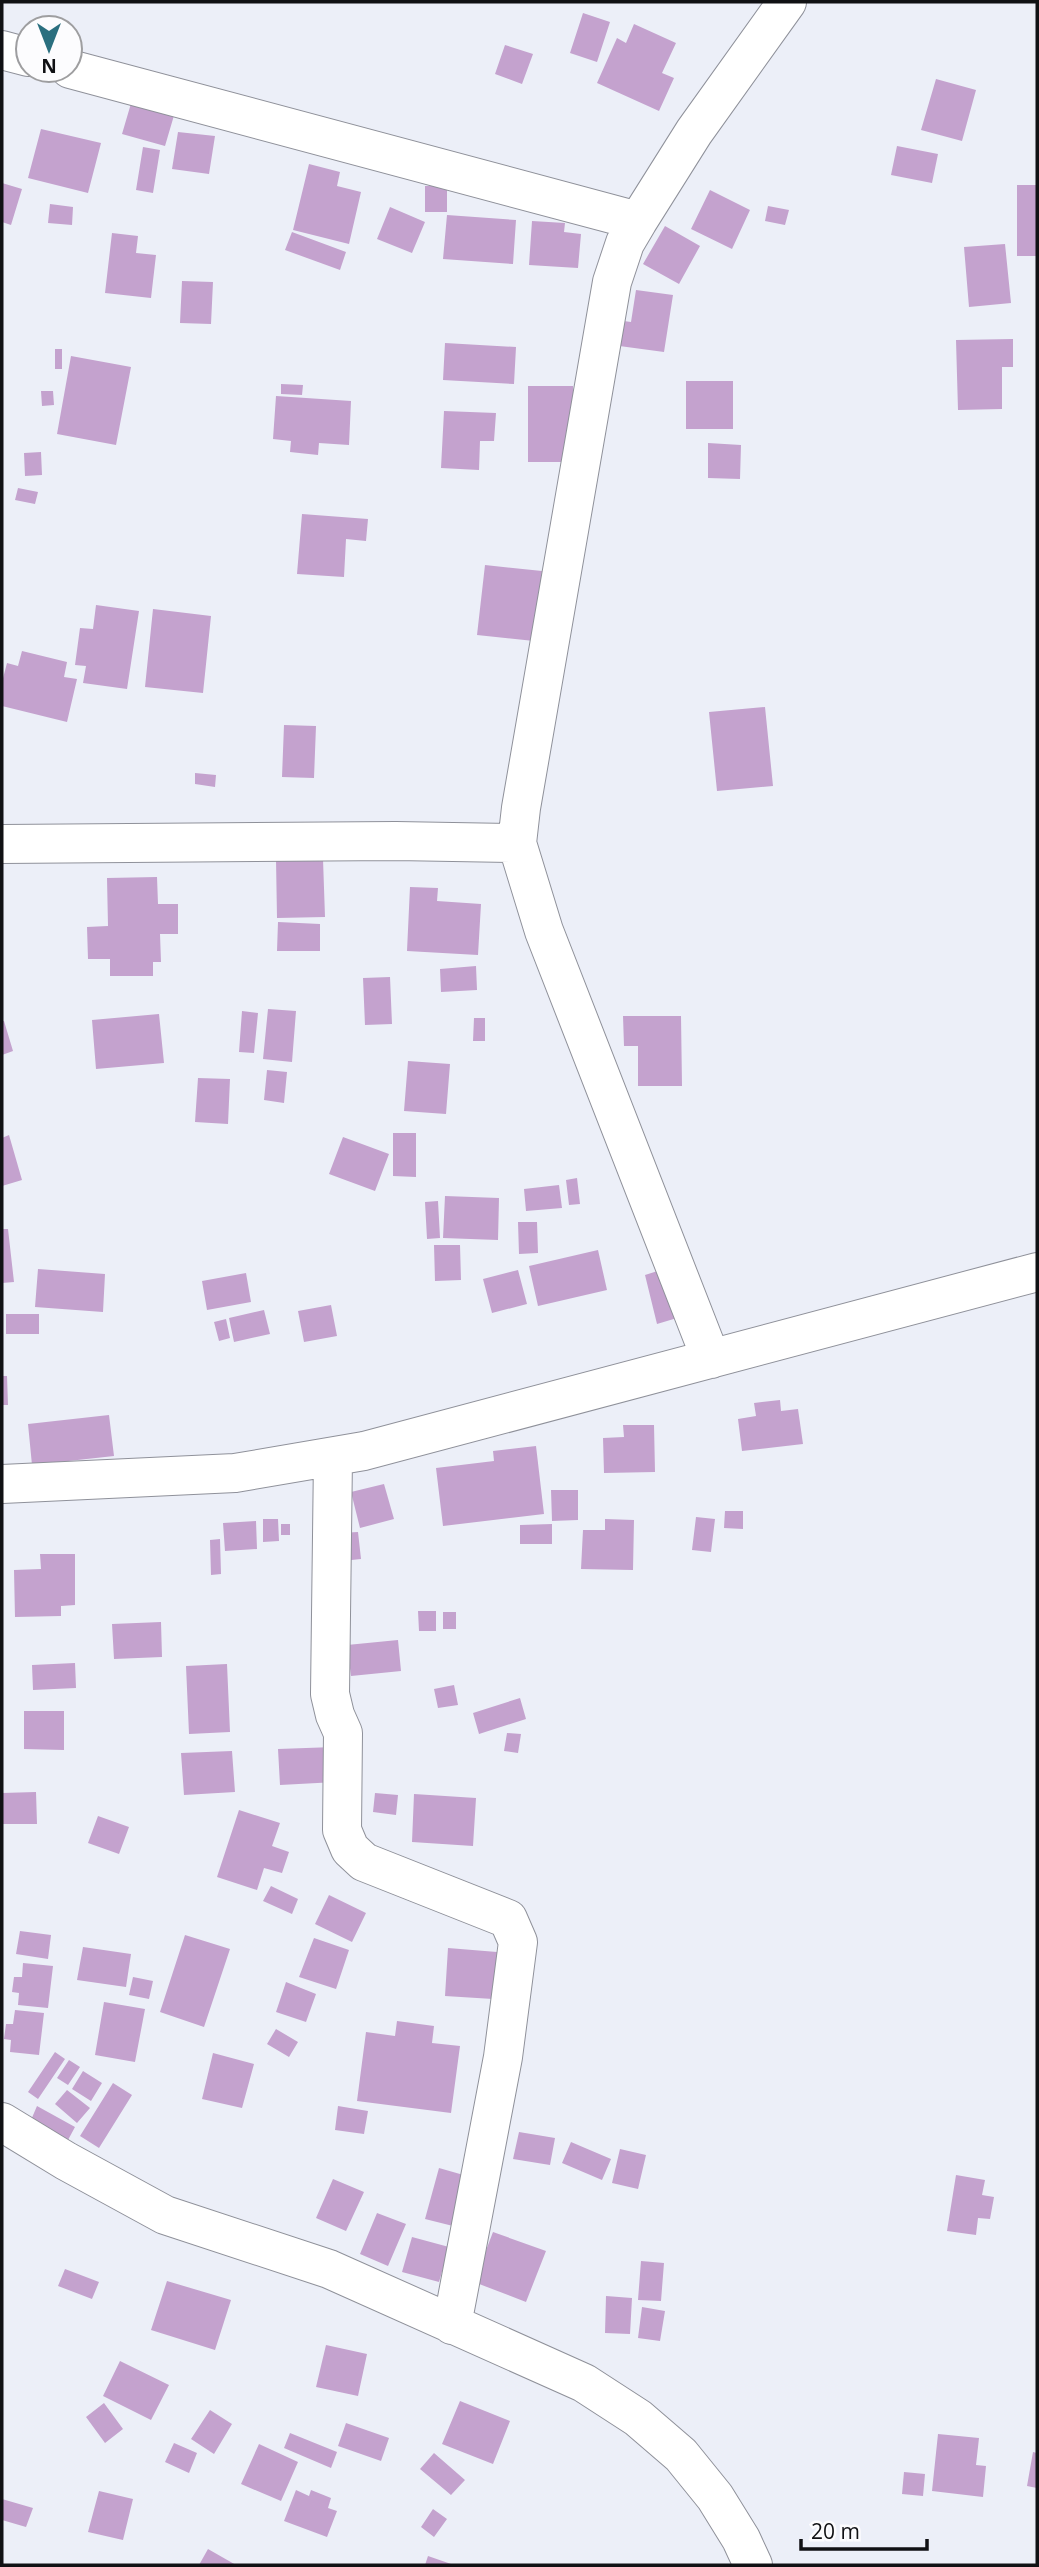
<svg xmlns="http://www.w3.org/2000/svg" width="1039" height="2567" viewBox="0 0 1039 2567" font-family="'Open Sans',sans-serif">
<rect width="100%" height="100%" fill="#eceff8"/>
<path fill="#c4a2ce" d="M583,13L610,22L597,62L570,53Z
M634,24L676,43L662,73L674,78L659,111L597,83L617,38L626,43Z
M505,45L533,54L522,84L495,74Z
M936,79L976,90L962,141L921,130Z
M132,100L175,112L165,146L122,134Z
M41,129L101,143L88,193L28,178Z
M178,132L215,136L209,174L172,169Z
M897,146L938,154L932,183L891,175Z
M143,147L160,150L153,193L136,190Z
M309,164L340,172L337,186L361,192L349,244L293,230Z
M2,183L22,189L11,225L2,222Z
M1017,185H1037V256H1017Z
M425,186H447V212H425Z
M710,190L750,210L732,249L691,229Z
M50,204L73,207L72,225L48,223Z
M768,206L789,210L785,225L765,221Z
M390,207L425,222L412,253L377,239Z
M447,215L516,220L513,264L443,259Z
M532,221L565,223L564,232L581,234L578,268L529,265Z
M665,226L700,246L679,284L643,264Z
M292,232L346,252L340,270L285,250Z
M112,233L138,236L136,253L156,255L151,298L105,293Z
M1005,244L1011,303L969,307L964,247Z
M182,281L213,282L211,324L180,323Z
M636,290L673,295L664,352L612,345L616,320L631,322Z
M1013,339V367H1002V409L958,410L956,340Z
M445,343L516,347L514,384L443,380Z
M55,349H62V369H55Z
M71,356L131,367L116,445L57,434Z
M686,381H733V429H686Z
M281,384L303,385L302,395L281,394Z
M528,386H573V462H528Z
M41,391H53L54,405L42,406Z
M276,396L351,401L349,445L319,443L318,455L290,452L291,441L273,439Z
M444,411L496,413L494,441H480L479,470L441,468Z
M708,443L741,445L740,479L708,478Z
M41,452L42,475L25,476L24,453Z
M18,488L38,492L35,504L15,500Z
M302,514L368,519L366,541L346,539L344,577L297,574Z
M485,565L542,571L534,641L477,635Z
M96,605L139,611L127,689L83,683L86,666L75,665L80,628L93,629Z
M153,609L211,616L203,693L145,687Z
M22,651L67,662L64,677L77,679L67,722L2,706V682L7,663L18,666Z
M765,707L773,786L717,791L709,712Z
M284,725L316,726L314,778L282,777Z
M195,773L216,775L215,787L195,784Z
M276,859H323L325,917L277,918Z
M157,877L158,904H178V934H160L161,962H153V976H110V959H88L87,927L108,926L107,878Z
M410,887L438,888L437,901L481,904L478,955L407,951Z
M278,922L320,924V951H277Z
M476,966L477,990L441,992L440,969Z
M390,977L392,1024L365,1025L363,978Z
M268,1009L296,1011L292,1062L263,1059Z
M242,1011L258,1013L254,1053L239,1052Z
M159,1014L164,1063L96,1069L92,1020Z
M623,1016H681L682,1086H638V1046H624Z
M474,1018H485V1041H473Z
M2,1021H4L13,1051L2,1055Z
M408,1061L450,1064L446,1114L404,1111Z
M267,1070L287,1072L284,1103L264,1100Z
M198,1078L230,1079L228,1124L195,1122Z
M393,1133H416V1177L393,1176Z
M9,1135L22,1180L2,1186V1138Z
M343,1137L389,1154L375,1191L329,1174Z
M577,1178L580,1204L569,1205L566,1180Z
M559,1185L562,1208L526,1211L524,1189Z
M445,1196L499,1198L498,1240L443,1238Z
M438,1201L440,1238L427,1239L425,1202Z
M518,1222H537L538,1253L519,1254Z
M2,1229H8L14,1282L2,1283Z
M434,1245H460L461,1280L435,1281Z
M598,1250L607,1290L538,1306L529,1266Z
M38,1269L105,1274L103,1312L35,1307Z
M664,1269L677,1318L657,1324L645,1275Z
M518,1270L527,1304L492,1313L483,1279Z
M246,1273L251,1302L207,1310L202,1281Z
M331,1305L337,1336L304,1342L298,1311Z
M264,1310L270,1334L234,1342L229,1318Z
M6,1314H39V1334H6Z
M226,1319L230,1338L219,1341L214,1322Z
M2,1376H7L8,1405H2Z
M780,1400L781,1411L798,1409L803,1444L742,1451L738,1419L756,1416L754,1403Z
M109,1415L114,1456L32,1465L28,1424Z
M623,1425H654L655,1472L604,1473L603,1438L624,1437Z
M536,1446L544,1514L443,1526L436,1468L494,1461L493,1451Z
M384,1484L394,1519L360,1528L351,1492Z
M551,1490H578V1520L552,1521Z
M725,1511H743V1529L724,1528Z
M696,1517L715,1519L711,1552L692,1550Z
M263,1519H278L279,1541L263,1542Z
M605,1519L634,1520L633,1570L581,1569L583,1530H605Z
M256,1521L257,1549L225,1551L223,1523Z
M281,1524H290V1535H281Z
M552,1524V1544H520V1525Z
M358,1532L361,1559L342,1561L339,1533Z
M220,1539L221,1574L211,1575L210,1540Z
M40,1554H75V1605L61,1606V1616L15,1617L14,1570L41,1569Z
M418,1611H436V1631H419Z
M443,1612H456V1629H443Z
M161,1622L162,1657L114,1659L112,1624Z
M398,1640L401,1671L351,1676L347,1645Z
M75,1663L76,1688L33,1690L32,1665Z
M227,1664L230,1732L189,1734L186,1666Z
M454,1685L458,1705L438,1708L434,1689Z
M520,1698L526,1719L479,1734L473,1713Z
M24,1711H64V1750L24,1749Z
M507,1733L521,1734L518,1753L504,1751Z
M334,1747L336,1782L280,1785L278,1749Z
M232,1751L235,1792L184,1795L181,1753Z
M36,1792L37,1824H2V1793Z
M375,1793L398,1795L396,1815L373,1812Z
M414,1794L476,1798L473,1846L412,1842Z
M239,1810L280,1823L272,1846L289,1852L282,1873L264,1868L257,1890L217,1877Z
M98,1816L129,1827L119,1854L88,1843Z
M271,1886L298,1899L292,1914L263,1901Z
M329,1895L366,1913L352,1942L315,1924Z
M20,1931L51,1935L48,1959L16,1954Z
M185,1935L230,1949L204,2027L160,2012Z
M314,1938L349,1950L336,1989L299,1977Z
M83,1947L131,1954L126,1987L77,1980Z
M448,1948L497,1952L493,1999L445,1996Z
M23,1963L53,1966L48,2008L18,2005L19,1993L12,1992L14,1977H22Z
M133,1977L153,1981L149,1999L129,1995Z
M286,1982L316,1994L306,2022L276,2012Z
M104,2002L145,2009L135,2062L95,2055Z
M15,2010L44,2013L39,2055L10,2052L11,2040L4,2039L6,2024H13Z
M397,2021L434,2026L432,2043L460,2046L451,2113L357,2101L366,2032L395,2036Z
M276,2029L298,2042L289,2057L267,2044Z
M55,2052L65,2059L38,2099L28,2092Z
M213,2053L254,2064L242,2108L202,2099Z
M69,2060L80,2067L68,2085L57,2078Z
M83,2071L102,2083L91,2101L72,2089Z
M113,2083L132,2095L99,2148L80,2136Z
M67,2090L90,2108L77,2123L55,2104Z
M37,2106L75,2127L68,2140L31,2120Z
M338,2106L368,2111L364,2134L335,2130Z
M519,2132L555,2138L550,2165L513,2159Z
M571,2142L611,2159L602,2180L562,2163Z
M620,2149L646,2155L638,2189L612,2183Z
M439,2168L467,2176L453,2226L425,2219Z
M956,2175L985,2180L982,2195L994,2197L990,2219L978,2218L976,2235L947,2231Z
M333,2179L364,2192L346,2231L316,2218Z
M377,2213L406,2224L388,2266L360,2254Z
M493,2232L546,2251L526,2302L474,2282Z
M412,2237L449,2247L439,2282L402,2272Z
M641,2261L664,2263L661,2301L638,2300Z
M65,2269L99,2282L92,2299L58,2286Z
M167,2281L231,2300L215,2350L151,2330Z
M606,2296L632,2298L630,2334L605,2333Z
M642,2307L665,2311L660,2341L638,2338Z
M326,2345L367,2354L358,2396L316,2387Z
M120,2361L169,2385L151,2420L103,2396Z
M460,2401L510,2421L493,2464L442,2444Z
M104,2403L123,2429L105,2443L86,2417Z
M210,2410L232,2424L214,2454L191,2439Z
M346,2423L389,2438L381,2461L338,2446Z
M290,2433L337,2452L331,2468L284,2448Z
M938,2434L979,2438L976,2465L986,2466L983,2497L932,2491Z
M174,2443L197,2453L189,2473L165,2462Z
M259,2444L298,2462L281,2501L241,2484Z
M1033,2452L1037,2453V2488L1027,2486Z
M434,2453L465,2480L451,2495L420,2469Z
M904,2472L925,2474L923,2496L902,2494Z
M296,2490L309,2496L311,2490L331,2498L328,2508L337,2511L327,2537L284,2521Z
M99,2491L133,2499L123,2540L88,2532Z
M2,2499L33,2508L26,2527L2,2520Z
M433,2509L447,2519L434,2537L421,2527Z
M208,2549L236,2565H199Z
M428,2556L454,2565H425Z"/>
<g fill="none" stroke-linecap="round" stroke-linejoin="round">
<g stroke="#8f919a" stroke-width="40">
<path id="minor" d="M2,50L28,57
M70,69L638,221
M2,844L396,841L517,843
M711,1359L544,931L517,843L521,808L612,282L625,243L638,221L694,132L787,2
M333,1457L330,1694L335,1715L343,1733L342,1830L350,1849L364,1862L508,1919L518,1942L503,2057L452,2325
M2,1484L235,1473L364,1451L1037,1272
M2,2122L66,2161L165,2215L329,2269L584,2383L638,2418L681,2455L715,2497L741,2539L753,2565"/>
</g>
<use href="#minor" stroke="#fff" stroke-width="38"/>
</g>
<rect width="1039" height="2567" fill="none" stroke="#101114" stroke-width="7"/>
<g transform="translate(49 49) rotate(180)"><circle r="33" fill="#fcfcfe" stroke="#9e9ea0" stroke-width="2"/>
<path d="M0-5L12 26L0 18L-12 26Z" fill="#2a6f7f"/>
<text y="-10" font-size="19" font-weight="bold" text-anchor="middle" fill="#101114">N</text>
</g>
<path d="M801 2539v10h126v-10" fill="none" stroke="#101114" stroke-width="3.5"/>
<text x="811" y="2539" font-size="21" fill="#101114" stroke="#fcfcfe" stroke-width="5" paint-order="stroke">20 m</text>
</svg>
